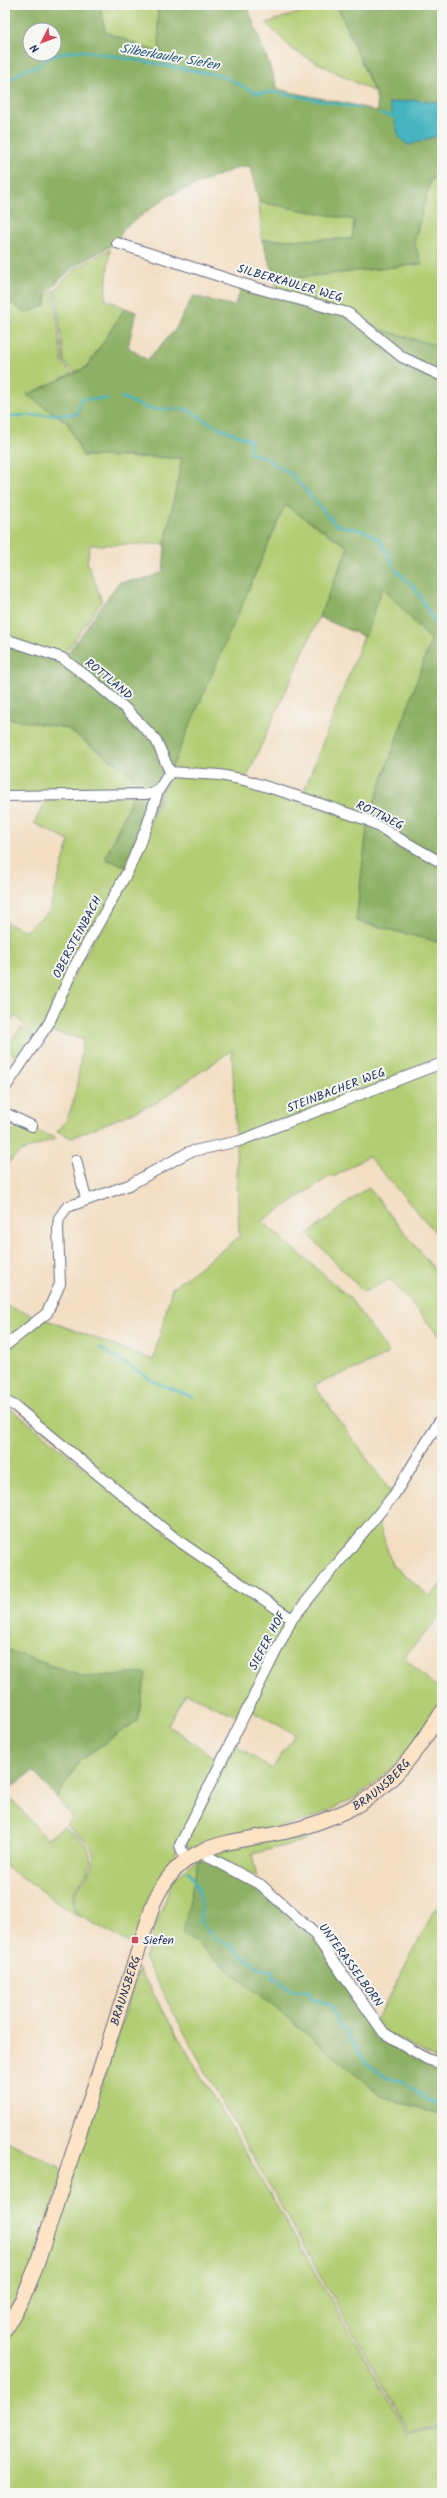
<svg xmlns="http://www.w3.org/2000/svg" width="447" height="2498" viewBox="0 0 447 2498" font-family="Kalam,sans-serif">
<rect width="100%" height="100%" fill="#f6f6f2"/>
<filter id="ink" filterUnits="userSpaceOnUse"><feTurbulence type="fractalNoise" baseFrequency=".025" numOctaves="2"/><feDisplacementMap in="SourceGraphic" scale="8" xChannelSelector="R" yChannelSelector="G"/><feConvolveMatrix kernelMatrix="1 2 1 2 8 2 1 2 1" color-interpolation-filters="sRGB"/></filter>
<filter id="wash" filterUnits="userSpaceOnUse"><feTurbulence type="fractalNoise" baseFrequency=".012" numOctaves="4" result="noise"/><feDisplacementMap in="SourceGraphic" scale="16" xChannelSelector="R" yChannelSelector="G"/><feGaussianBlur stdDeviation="0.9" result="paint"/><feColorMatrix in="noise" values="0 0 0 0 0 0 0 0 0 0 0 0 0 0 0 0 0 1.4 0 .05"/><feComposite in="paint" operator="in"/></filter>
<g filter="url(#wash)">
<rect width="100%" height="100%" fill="#f3dec2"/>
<path fill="#b2cd73" stroke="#667e68" d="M100,5H157L160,53L105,32Z
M323,5H337L374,92L293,50L266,23Z
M442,178V347L382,330L355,317L278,293L275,280L422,264L414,242L431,179Z
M259,202L354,219L353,239L262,240Z
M110,249L105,299L125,308L87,367L75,372L64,362L56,289L74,270Z
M54,290L62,362L73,373L27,395L67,422L83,456L182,458L165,544L90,545L87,562L102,601L62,657L5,638V299L26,313L46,305L47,295Z
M285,505L348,547L319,617L246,779L170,770Z
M383,587L431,641L368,820L302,796Z
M5,718L66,728L132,775L134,793L5,795Z
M171,773L220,776L368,823L356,921L442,943V1061L236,1139L232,1050L156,1103L71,1138L57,1131C76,1119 80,1061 83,1039L53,1032L50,1028L58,1006L130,872Z
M133,795L105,859L129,867L37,1039L16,1016L5,1025V922L25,931L49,912L69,841L34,823L48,798Z
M22,1027L34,1038L19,1060L5,1047Z
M442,1065V1240L368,1156L334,1177L332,1175L262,1221L349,1297L389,1353L363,1366L314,1385L393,1495L291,1616L238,1582L5,1399V1350L44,1319L153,1360L172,1288L239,1237L236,1143Z
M23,1126L56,1138L19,1153L5,1165V1134Z
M368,1187L442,1279V1339L390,1279L364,1292L308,1234Z
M5,1305L38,1317L5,1343Z
M5,1404L176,1541L290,1620L241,1718L186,1693L168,1725L219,1761L177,1844L175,1857L149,1900L136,1947L80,1916C57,1891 111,1870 88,1843C82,1837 73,1831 66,1825L73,1819L57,1798L80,1760L138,1720L145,1673L83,1677L5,1649Z
M378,1520L392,1565L430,1597L442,1583V1614L404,1657L442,1692V1700C427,1721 413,1745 396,1764C368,1795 326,1815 286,1826C253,1834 220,1834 189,1849L186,1843L232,1743L272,1769L295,1734L248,1709L293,1620Z
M5,1792L47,1839L64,1827C71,1833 83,1839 87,1847C104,1874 56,1890 79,1917L5,1866Z
M285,1837L307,1840L252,1854L257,1877L217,1856L216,1850Z
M198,1859L384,2097L442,2115V2424L410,2432L233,2122L144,1958L173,1879Z
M442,1897V2062L385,2032L376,2020Z
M139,1969L409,2434L442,2426V2493H5V2341C25,2313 38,2280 50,2248Z
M5,2140L65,2170L33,2264L5,2322Z"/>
<path fill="#8db065" stroke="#547062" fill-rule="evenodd" d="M5,5H100L105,32L160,53L157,5H247L278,89C311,98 346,101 378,112L376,95L337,5H442V103L415,100L389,103L394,117L409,145L442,134V178L431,179L414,242L422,264L275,280L262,240L352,239L354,220L259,202L250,166L239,167L170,195L124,228L117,242L72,268L46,294V305L26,313L5,299ZM30,30H54V54H30Z
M243,285L348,314L382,330L442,347V407L439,420L442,423V943L356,921L368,820L431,641L383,587L365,637L319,617L348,547L285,505L129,867L105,859L134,794L132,775L66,728L5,718V641L63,660L119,582L145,579L163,572L165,544L182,458L83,456L67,422L27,395L87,367L125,308L136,312L128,347L147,360L175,330L193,296L234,306Z
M5,1649L83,1677L146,1673L138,1720L80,1760L57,1798L33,1771L5,1792Z
M198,1859L227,1869L260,1889L312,1934L383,2035L442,2065V2115L384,2097L183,1933Z"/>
<path fill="#45b4c0" stroke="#30728f" d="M415,100L442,103V134L409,145L400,139L389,103Z"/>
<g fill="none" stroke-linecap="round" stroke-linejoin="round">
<path stroke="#45b4c0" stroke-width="2.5" d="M5,84L25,69L37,67L47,58L71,51H86L223,76L256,93L275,92L359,108
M381,114L396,117
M121,397L149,409H186L217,427L250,440L251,454L262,456L292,475L336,525L365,531L380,540L395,569L414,587L436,625L442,628
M5,416L77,414L81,399H108
M100,1348L155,1382L193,1397
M188,1871C200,1888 203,1899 200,1920L211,1935L226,1943L259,1968L272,1972L274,1979H280C288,1994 295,1991 310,1992V1997L331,2006L338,2025L346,2031L365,2062L386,2078L403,2081L426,2099L442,2106"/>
</g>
</g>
<g filter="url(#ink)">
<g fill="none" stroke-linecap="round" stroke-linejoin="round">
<g stroke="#676c81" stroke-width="12">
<path id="minor" d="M117,243L253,287L348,313L402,357L442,376
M5,639L62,658L93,681L126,709L156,740L170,772
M170,772L220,775L245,780L303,798L367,820L442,863
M5,796L146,794L158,791
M5,1088L49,1023L73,969L128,871L147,826L158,791L170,772
M5,1113L32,1126
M76,1160L86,1199
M5,1346L47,1313L60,1284L58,1226L59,1218L67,1207L129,1185L189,1152L239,1141L442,1063
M5,1401L15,1406L176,1539L292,1619
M203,1849L205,1855L261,1885L313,1932L384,2033L427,2059L442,2064
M185,1859L180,1845L292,1619L394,1495L442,1417"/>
</g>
<g stroke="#676c81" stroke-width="16">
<g id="secondary">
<path id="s1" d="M5,2329L23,2298L36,2267L154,1902C182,1840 228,1844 285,1832C307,1827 329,1819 348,1810C391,1789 417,1751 442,1712"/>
</g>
</g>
<use href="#minor" stroke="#fff" stroke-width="10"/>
<use href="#secondary" stroke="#fee4c6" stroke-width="14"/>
</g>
</g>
<rect fill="#d1495b" stroke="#f6f6f2" stroke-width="1.5" x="131" y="1936" width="8" height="8" rx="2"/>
<g text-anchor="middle" stroke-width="4" stroke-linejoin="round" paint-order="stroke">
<g font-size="12" fill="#1b2f5e" stroke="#f6f6f2">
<text transform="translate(290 283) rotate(16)" y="4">SILBERKAULER WEG</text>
<text transform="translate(109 679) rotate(39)" y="4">ROTTLAND</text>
<text transform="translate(380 815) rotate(26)" y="4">ROTTWEG</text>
<text transform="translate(77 937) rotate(-62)" y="4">OBERSTEINBACH</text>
<text transform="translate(336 1090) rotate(-21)" y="4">STEINBACHER WEG</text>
<text transform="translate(267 1641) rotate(-62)" y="4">SIEFER HOF</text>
<text dy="4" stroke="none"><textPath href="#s1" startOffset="719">BRAUNSBERG</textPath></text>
<text transform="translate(351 1965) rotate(54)" y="4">UNTERASSELBORN</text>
<text dy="4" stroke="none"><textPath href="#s1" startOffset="360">BRAUNSBERG</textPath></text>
</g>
<g font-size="12" fill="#1b2f5e" stroke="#f6f6f2" text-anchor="start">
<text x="143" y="1944">Siefen</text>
</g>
<g font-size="13" font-style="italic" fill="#28577b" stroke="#f6f6f2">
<text transform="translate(170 56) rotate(10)" y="5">Silberkauler Siefen</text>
</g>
</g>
<rect width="447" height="2498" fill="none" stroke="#f6f6f2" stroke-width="20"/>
<g transform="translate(42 42) rotate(228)"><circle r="19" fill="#f6f6f2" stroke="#9ea6b7"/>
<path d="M0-3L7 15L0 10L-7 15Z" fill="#d1495b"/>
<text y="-6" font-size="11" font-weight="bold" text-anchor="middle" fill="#1b2f5e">N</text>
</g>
</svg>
